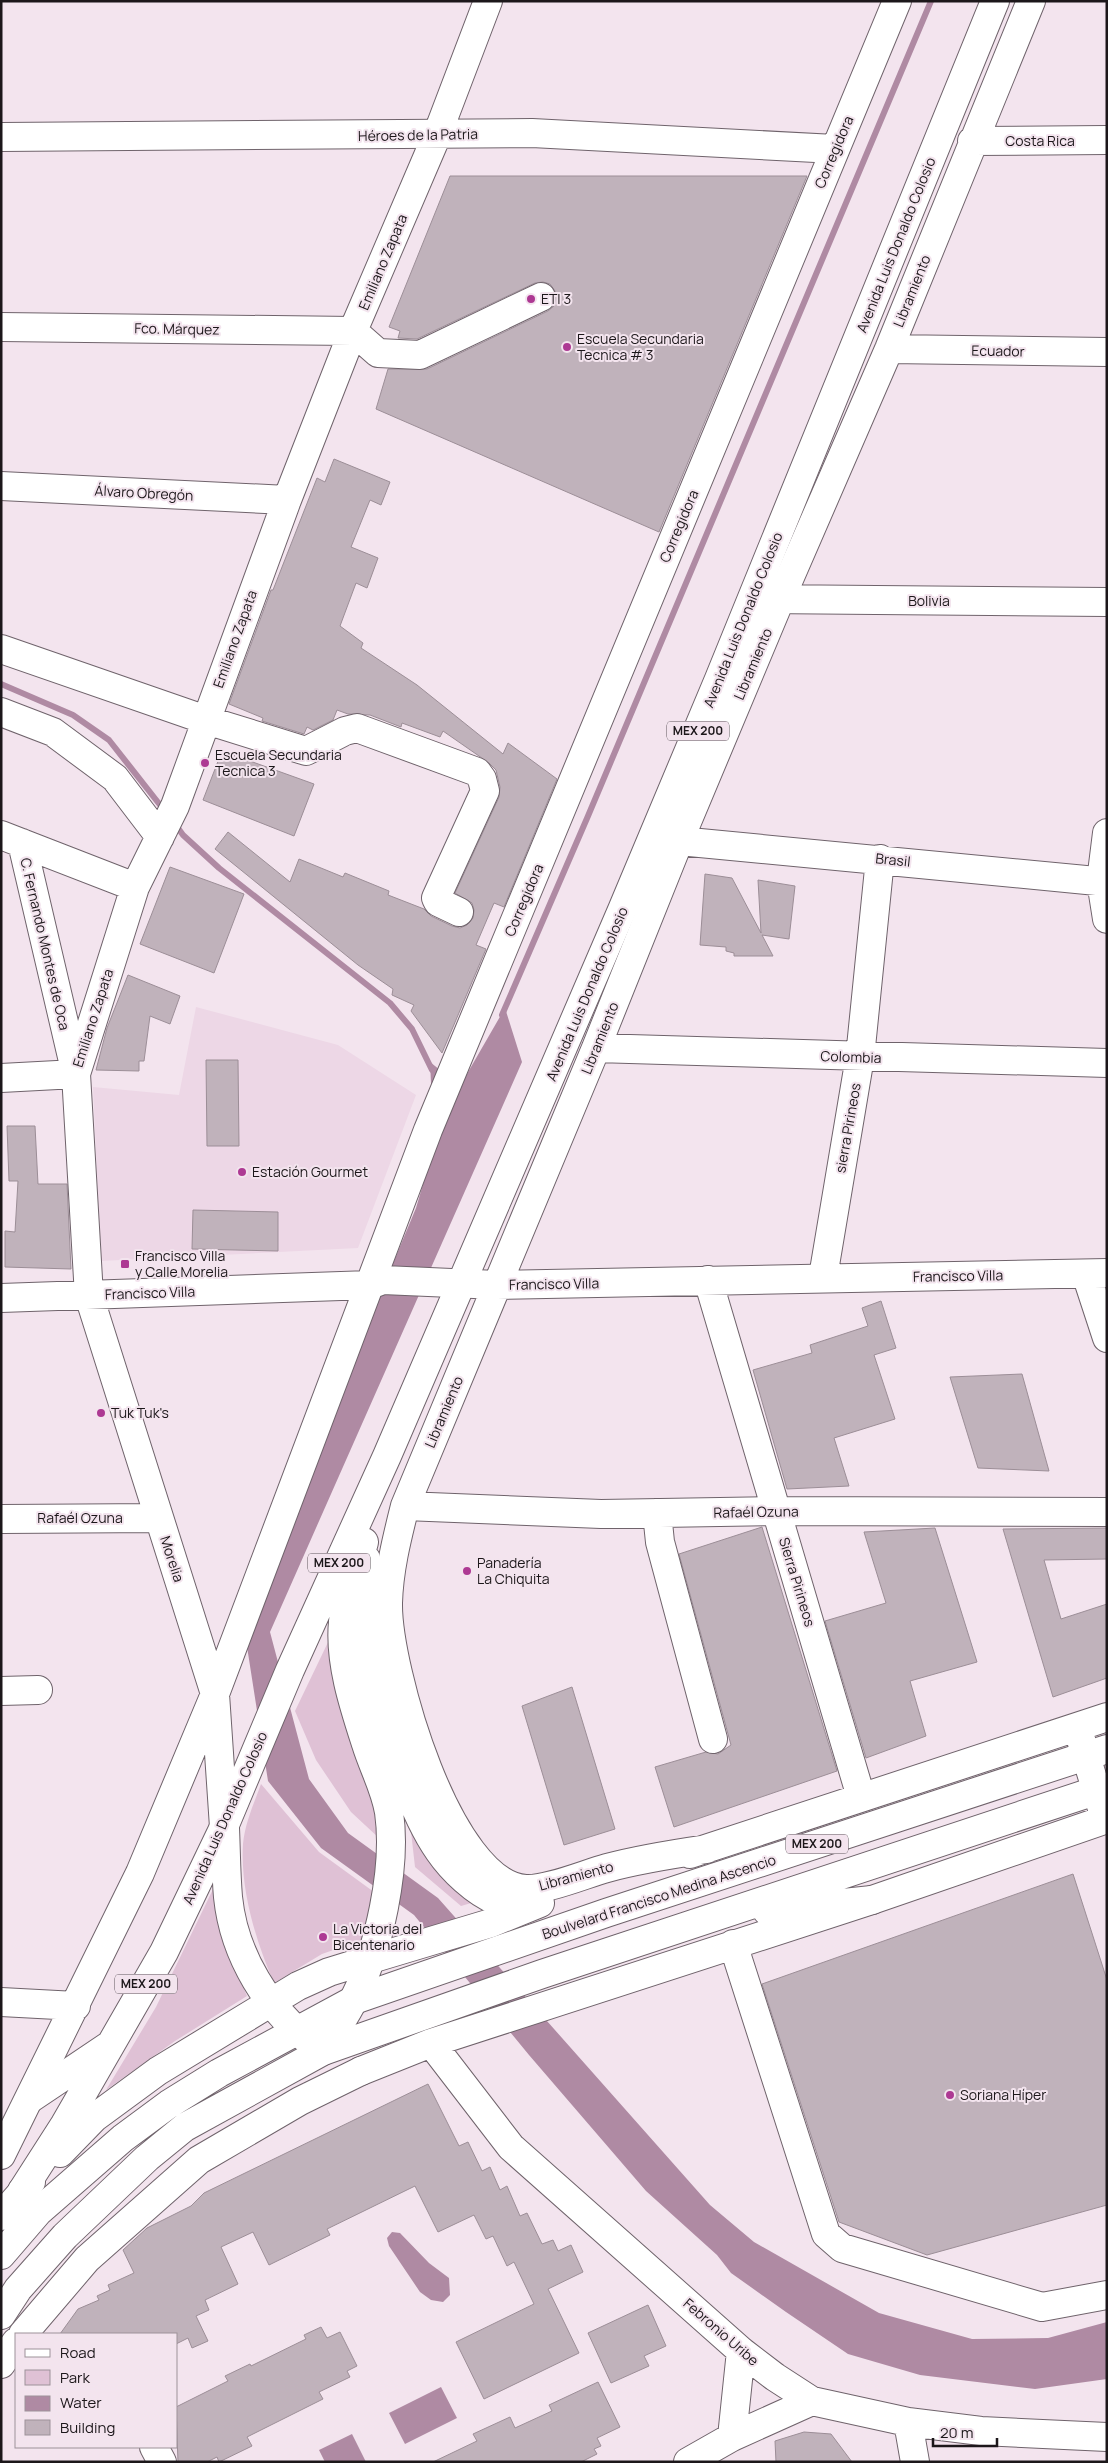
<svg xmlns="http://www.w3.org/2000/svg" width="1108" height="2463" viewBox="0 0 1108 2463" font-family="Manrope,sans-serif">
<rect width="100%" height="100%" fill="#f3e4ee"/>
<path fill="#edd7e6" d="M196,1007L338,1045L416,1095L358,1248L101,1261L93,1087L179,1095Z"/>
<path fill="#dfc1d5" d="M331,1636L371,1779L380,1839L351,1812L316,1760L295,1711Z
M261,1784L319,1852L374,1892L362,1940L322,1954L274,1983C256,1942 240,1889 243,1844C245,1823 254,1803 261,1784Z
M409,1814L478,1901L461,1906L415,1867Z
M216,1883L231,1958L247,1996L175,2041L106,2090L156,2007Z"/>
<path fill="#af8aa3" d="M505,1008L522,1062L270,1632L309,1779L348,1833L438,1898L710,2205L754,2242L879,2313L972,2339L1048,2338L1107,2322V2379L1035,2389L920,2375L848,2354L786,2312L731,2273L717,2255L646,2191L529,2055L414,1915L321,1848L268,1781L243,1621L270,1560L416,1208L434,1147L430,1062L460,1086Z
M392,2232L400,2233L429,2263L449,2278L450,2295L443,2302L431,2300L420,2292L389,2246L387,2238Z
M441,2387L457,2418L405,2444L389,2413Z
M352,2434L366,2462H325L319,2450Z"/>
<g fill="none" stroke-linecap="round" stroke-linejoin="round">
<path stroke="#af8aa3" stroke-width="6" d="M1,684L73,715L109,740L164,810
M175,824L183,835L219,868L390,1003L412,1029L432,1070
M502,1015L588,816L931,1"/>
</g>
<path fill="#c0b2bb" stroke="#9c8e97" d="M450,176H807L659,532L376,409L388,369H427L548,311L554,306L556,299L555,291L550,284L543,282L535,283L417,339L398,338L400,331L389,327Z
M334,459L390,482L381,505L370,500L351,547L378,558L367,588L356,583L340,626L363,643L361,648L417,685L503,754L508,743L557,779L504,907L494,903L476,945L486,949L442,1053L411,1011L414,1005L392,995L393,989L358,965L215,849L228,832L290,882L299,859L343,877L345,873L389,891L388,895L424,909L431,916L452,926L460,928L467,925L473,918L474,910L472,903L455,893L499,797L500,787L496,770L489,763L443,731L440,737L402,723L401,727L370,715L348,714L337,710L333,720L313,730L307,727L304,734L262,721L263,718L229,704L271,590H273L317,478L325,482Z
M222,751L314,784L294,836L203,800Z
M170,867L244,894L214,973L140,944Z
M705,874L732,878L761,933L758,880L795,886L789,939L762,935L773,956H734V953L726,951V947L700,945Z
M128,975L180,996L170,1024L150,1016L144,1061H139V1071L96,1070L107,1028Z
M206,1060H238L239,1146H207Z
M7,1126H35L38,1184H67L71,1269L5,1267V1231L15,1232L18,1181H9Z
M193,1210L278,1212V1251L192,1249Z
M881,1301L896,1348L874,1355L895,1419L834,1438L849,1486L787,1489L753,1370L812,1353L810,1345L868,1326L862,1308Z
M1022,1374L1049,1471L978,1468L950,1377Z
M762,1527L837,1771L674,1827L655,1767L706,1752L718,1754L731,1745L679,1554Z
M935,1528L977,1662L910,1681L926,1736L866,1758L825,1621L886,1603L864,1532Z
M1107,1528V1559L1044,1560L1061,1619L1107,1604V1678L1053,1697L1003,1529Z
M572,1687L615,1829L564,1845L522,1706Z
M1073,1874L1107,1980V2205L927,2255L839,2222L762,1984Z
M428,2084L459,2146L468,2142L482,2171L490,2167L500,2190L507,2186L520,2216L527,2213L542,2244L553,2240L558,2251L571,2245L583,2272L548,2289L579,2353L484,2399L456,2342L534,2304L514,2262L507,2266L493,2236L486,2239L474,2215L438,2232L415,2186L327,2229L330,2235L269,2265L253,2232L221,2247L238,2284L205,2300L209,2310L196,2316L208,2341L192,2348L188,2338L176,2344V2334H60L78,2309L99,2300L97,2296L110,2290L108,2285L134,2273L123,2250L147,2228L191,2206L204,2193Z
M648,2305L666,2346L644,2356L649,2366L611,2383L588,2333Z
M321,2327L327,2338L340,2332L357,2366L347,2371L350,2377L319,2392L323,2399L247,2437L252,2446L219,2462L217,2457L207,2462H178L176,2407L228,2381L225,2376L250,2364L251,2366L306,2339L304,2335Z
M598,2382L620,2427L597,2438L601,2446L594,2449L597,2454L581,2462H433L477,2441L473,2434L510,2417L515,2428L552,2411L549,2405Z
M804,2432L831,2434L852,2462H776L775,2441Z"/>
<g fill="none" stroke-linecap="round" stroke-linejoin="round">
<g stroke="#6f636b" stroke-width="30">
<path id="minor" d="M1,137L532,133L835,149
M972,141L1107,140
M1,327L353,331L378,353L420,355L541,297
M889,349L1107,352
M1,486L287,500
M763,599L1107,602
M1,649L206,720L306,751L345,731L357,728L477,772L482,779L485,791L436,898L438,902L459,912
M1,712L53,732L115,778L160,837
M1107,833L1101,881L1107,919
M1,835L135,887
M679,841L1107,882
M596,1048L1107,1063
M1,1078L76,1074L22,843
M1086,1274L1107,1338
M823,1277L860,1057L880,859
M708,1280L861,1797
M1,1298L370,1285L383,1280L497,1285L1107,1273
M405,1506L601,1514L776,1511L1107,1512
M657,1513L660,1542L713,1739
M1,1519L159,1518
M1,1691L38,1690
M1079,1733L1103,1812
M224,1827L215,1694L89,1296L76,1074L135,887L175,806L287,500L353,331L437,135L488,1
M707,1849C673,1854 640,1859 607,1868C585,1874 548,1890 526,1889C448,1884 387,1667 388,1603C389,1569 397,1538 405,1506L596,1048L679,841L780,600L889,349L1031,1
M690,1854L1107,1717
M733,1944L826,2234L842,2248L1042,2307L1107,2295
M371,1959L491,1923L540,1903
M1,2002L76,2006
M431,2043L511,2147L741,2351L775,2377L812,2401L908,2422L981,2431L1107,2437
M361,2071L431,2043L872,1900L1107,1819
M1,2155L140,1873L215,1694L428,1130L897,1
M908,2422L915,2462
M732,2437L741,2351
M154,2447L162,2462
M688,2462L732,2437L812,2401"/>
</g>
<g stroke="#6f636b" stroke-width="30">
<path id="major" d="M366,1559C368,1589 367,1620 370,1650C375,1702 409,1809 439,1851C452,1870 475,1892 497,1901C506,1905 520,1904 530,1906
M225,1828C226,1851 226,1874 228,1897C234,1956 268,2010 314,2045
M323,2051C333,2034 345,2017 354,1999C379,1949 397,1868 389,1812C385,1788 373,1767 366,1744C354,1707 339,1662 343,1622C345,1595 357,1568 364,1542
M31,2098L107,2047
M60,2153L94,2118L158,2071L298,1986L329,1972L371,1959
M22,2191L65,2124L164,1952L224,1827L290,1670L387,1456L622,910L719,679L995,1
M1,2216L31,2182
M23,2334L87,2259L199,2160L300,2101L361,2071
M1,2364L16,2342"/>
</g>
<g stroke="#6f636b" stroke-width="30">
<path id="highway" d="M767,1911L872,1900
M18,2234L22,2191
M1,2255L38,2212L123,2138L169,2104L219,2073L354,2000L606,1913L1107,1749
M1,2315L18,2289L65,2236L147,2158L185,2127L323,2051L542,1974L1107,1787"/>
</g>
<use href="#minor" stroke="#fff" stroke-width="28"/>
<use href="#major" stroke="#fff" stroke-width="28"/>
<use href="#highway" stroke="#fff" stroke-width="28"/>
</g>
<g fill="#ad3993" stroke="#f3e4ee" stroke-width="2">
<circle cx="531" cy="299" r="5"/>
<circle cx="567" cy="347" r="5"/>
<circle cx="205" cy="763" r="5"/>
<circle cx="242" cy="1172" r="5"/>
<rect x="120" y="1259" width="10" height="10" rx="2.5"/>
<circle cx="101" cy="1413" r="5"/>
<circle cx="467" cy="1571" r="5"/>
<circle cx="323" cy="1937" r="5"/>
<circle cx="950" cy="2095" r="5"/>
</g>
<g text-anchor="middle" stroke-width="4" stroke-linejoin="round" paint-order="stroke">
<g fill="#f3e4ee" stroke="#5c545a" stroke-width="1">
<rect x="667" y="721.5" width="62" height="19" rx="4"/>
<rect x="308" y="1553.5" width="62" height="19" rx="4"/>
<rect x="786" y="1834.5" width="62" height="19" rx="4"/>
<rect x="115" y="1974.5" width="62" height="19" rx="4"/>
</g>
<g font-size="12" font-weight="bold" fill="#1c171a">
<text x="698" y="735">MEX 200</text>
<text x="339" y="1567">MEX 200</text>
<text x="817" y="1848">MEX 200</text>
<text x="146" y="1988">MEX 200</text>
</g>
<g font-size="14" fill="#1c171a" stroke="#f3e4ee">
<text transform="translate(418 135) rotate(-1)" y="5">Héroes de la Patria</text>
<text x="1040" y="146">Costa Rica</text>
<text transform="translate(834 152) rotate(-67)" y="5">Corregidora</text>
<text transform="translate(896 245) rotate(-68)" y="5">Avenida Luis Donaldo Colosio</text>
<text transform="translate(383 262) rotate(-67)" y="5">Emiliano Zapata</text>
<text transform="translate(912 291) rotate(-68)" y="5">Libramiento</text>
<text transform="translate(177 329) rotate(1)" y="5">Fco. Márquez</text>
<text transform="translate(998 351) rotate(1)" y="5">Ecuador</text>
<text transform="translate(144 493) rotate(3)" y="5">Álvaro Obregón</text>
<text transform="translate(679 526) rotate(-67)" y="5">Corregidora</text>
<text x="929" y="606">Bolivia</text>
<text transform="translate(743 620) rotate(-68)" y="5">Avenida Luis Donaldo Colosio</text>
<text transform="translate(235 639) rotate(-70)" y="5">Emiliano Zapata</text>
<text transform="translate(753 664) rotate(-67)" y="5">Libramiento</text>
<text transform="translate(893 860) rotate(6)" y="5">Brasil</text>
<text transform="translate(524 900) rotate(-67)" y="5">Corregidora</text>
<text transform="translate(45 944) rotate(77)" y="5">C. Fernando Montes de Oca</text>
<text transform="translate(587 994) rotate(-67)" y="5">Avenida Luis Donaldo Colosio</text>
<text transform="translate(93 1018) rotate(-72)" y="5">Emiliano Zapata</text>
<text transform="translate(600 1038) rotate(-68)" y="5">Libramiento</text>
<text transform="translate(851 1057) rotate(2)" y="5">Colombia</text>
<text transform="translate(848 1128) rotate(-80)" y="5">sierra Pirineos</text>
<text transform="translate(958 1276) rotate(-1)" y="5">Francisco Villa</text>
<text transform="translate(554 1284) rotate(-1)" y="5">Francisco Villa</text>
<text transform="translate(150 1293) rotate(-2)" y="5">Francisco Villa</text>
<text transform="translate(444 1412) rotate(-67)" y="5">Libramiento</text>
<text transform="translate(756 1512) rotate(-1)" y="5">Rafaél Ozuna</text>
<text x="80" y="1523">Rafaél Ozuna</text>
<text transform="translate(172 1559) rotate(72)" y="5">Morelia</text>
<text transform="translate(797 1582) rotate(73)" y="5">Sierra Pirineos</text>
<text transform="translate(225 1818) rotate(-66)" y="5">Avenida Luis Donaldo Colosio</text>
<text transform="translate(576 1876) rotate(-15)" y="5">Libramiento</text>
<text transform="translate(659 1897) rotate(-18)" y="5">Boulvelard Francisco Medina Ascencio</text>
<text transform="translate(721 2332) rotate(41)" y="5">Febronio Uribe</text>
</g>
<g font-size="14" fill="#1c171a" stroke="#f3e4ee" text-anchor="start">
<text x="541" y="304">ETI 3</text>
<text x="577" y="344">Escuela Secundaria<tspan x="577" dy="16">Tecnica # 3</tspan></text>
<text x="215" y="760">Escuela Secundaria<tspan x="215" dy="16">Tecnica 3</tspan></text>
<text x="252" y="1177">Estación Gourmet</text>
<text x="135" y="1261">Francisco Villa<tspan x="135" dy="16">y Calle Morelia</tspan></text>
<text x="111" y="1418">Tuk Tuk's</text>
<text x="477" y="1568">Panadería<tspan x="477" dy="16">La Chiquita</tspan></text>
<text x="333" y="1934">La Victoria del<tspan x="333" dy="16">Bicentenario</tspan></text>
<text x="960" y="2100">Soriana Híper</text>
</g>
</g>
<rect width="1108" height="2463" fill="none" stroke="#1c171a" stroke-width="5"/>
<rect x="15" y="2333" width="162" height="115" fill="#f3e4ee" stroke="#9d9299"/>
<rect x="25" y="2349" width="25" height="8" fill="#ffffff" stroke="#9d9299"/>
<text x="60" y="2358" font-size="15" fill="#1c171a">Road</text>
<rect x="25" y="2370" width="25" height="15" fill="#dfc1d5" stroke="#9d9299"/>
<text x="60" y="2383" font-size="15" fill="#1c171a">Park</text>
<rect x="25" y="2396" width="25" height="15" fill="#af8aa3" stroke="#9d9299"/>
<text x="60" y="2408" font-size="15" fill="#1c171a">Water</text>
<rect x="25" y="2420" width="25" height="15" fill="#c0b2bb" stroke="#9d9299"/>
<text x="60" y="2433" font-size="15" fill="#1c171a">Building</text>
<path d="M933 2438v8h64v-8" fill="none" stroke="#1c171a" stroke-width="2.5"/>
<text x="940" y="2438" font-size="15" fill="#1c171a" stroke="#f3e4ee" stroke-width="4" paint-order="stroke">20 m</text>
</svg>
